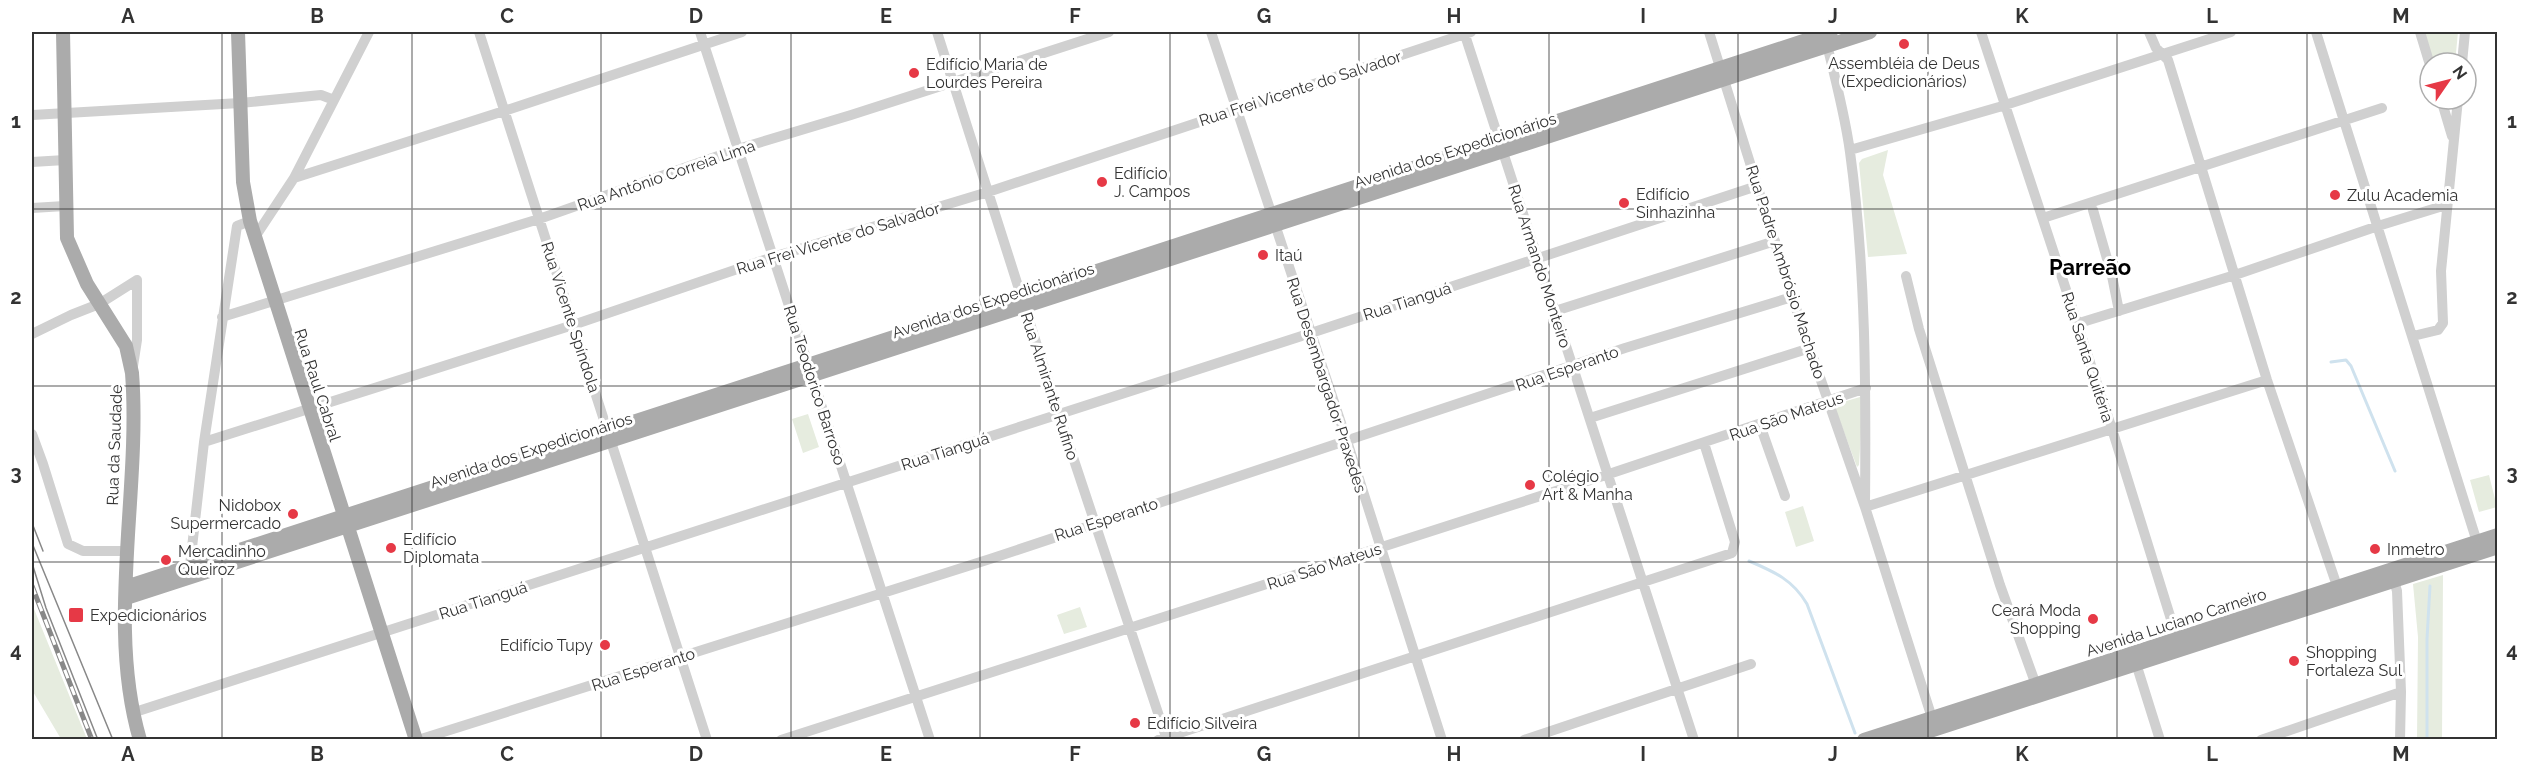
<svg xmlns="http://www.w3.org/2000/svg" width="2529" height="771" viewBox="0 0 2529 771" font-family="Raleway,sans-serif">
<rect width="100%" height="100%" fill="#fff"/>
<path fill="#e6ecdf" d="M2424,32H2458L2455,63H2434Z
M1888,150L1883,175L1907,254L1868,257L1859,163L1862,159Z
M1860,397L1863,399L1859,465L1857,467L1835,408L1836,404Z
M808,414L819,447L803,453L792,419Z
M2489,475L2497,507L2479,512L2470,480Z
M1803,506L1814,541L1796,547L1785,512Z
M2443,575L2442,739H2417L2418,637L2413,584Z
M32,604L87,739H61L32,690Z
M1080,607L1087,627L1064,634L1057,615Z"/>
<g fill="none" stroke-linecap="round" stroke-linejoin="round">
<path stroke="#cfe2ee" stroke-width="3" d="M2331,362L2346,360L2351,366L2395,471
M1749,561C1775,572 1793,580 1807,604L1855,733
M2427,740V639L2430,586"/>
<path stroke="#d0d0d0" stroke-width="10" d="M479,32L707,740
M700,32L930,740
M937,32L1063,427L1167,740
M1211,32L1347,441L1442,740
M1464,32L1694,740
M1709,32L1792,297L1865,507L1932,718
M1981,32L2112,429L2179,645
M2149,32L2156,48L2168,60L2267,380L2337,586
M2316,32L2477,542
M2420,32L2430,65
M1826,41C1835,77 1845,115 1850,152C1866,269 1866,389 1865,507L2267,380
M2462,63L2465,32
M2441,99L2452,136
M32,115L240,103L321,95L334,100
M1850,150L1999,107L2231,32
M32,162L65,160
M294,178L504,111L742,32
M32,208L65,206
M2093,210L2112,276L2119,311
M2043,218L2382,108
M255,237L294,178L369,32
M1906,276L1919,329L2000,585L2036,685
M1555,311L1775,241
M222,317L539,219L738,149L851,115L1109,32
M2076,324L2235,275L2378,226L2446,205
M32,334L71,315L99,304L137,280
M2413,336L2438,330L2443,323L2441,271L2458,99
M133,366L137,340V280
M1590,418L1810,348
M1760,425L1785,496
M32,434L43,464L68,544L83,551H127
M204,442L573,325L773,257L988,192L1471,32
M192,573L190,565L204,442L237,226L250,221
M2394,581L2397,591L2401,692L2400,740
M2134,657L2160,740
M132,713L1311,333L1757,186
M418,740L990,559L1625,348L1792,297
M781,740L1609,474L1866,388
M1158,740L1732,553L1735,542L1704,443
M1524,740L1751,664
M2261,740L2401,692"/>
<path stroke="#ababab" stroke-width="14" d="M63,32L67,238L87,284L126,346L132,373C141,491 106,624 140,740
M238,32L243,182L250,221L416,740
M126,587L1831,32
M126,598L1870,32
M1864,740L2498,535
M1902,740L2498,547"/>
<path stroke="#888" stroke-width="1.5" d="M32,523L43,551
M32,543L113,740
M32,563L46,608L98,740"/>
<g stroke="#888" stroke-width="5">
<path id="rail" d="M32,586L92,740"/>
</g>
<use href="#rail" stroke="#fff" stroke-width="3" stroke-dasharray="9" stroke-linecap="butt"/>
</g>
<path fill="none" stroke="#333" stroke-width="1.5" stroke-opacity="0.55" d="M222,32V740M412,32V740M601,32V740M791,32V740M980,32V740M1170,32V740M1359,32V740M1549,32V740M1738,32V740M1928,32V740M2117,32V740M2307,32V740M32,209H2498M32,386H2498M32,562H2498"/>
<g fill="#e63946" stroke="#fff" stroke-width="2">
<circle cx="1904" cy="44" r="6"/>
<circle cx="914" cy="73" r="6"/>
<circle cx="1102" cy="182" r="6"/>
<circle cx="2335" cy="195" r="6"/>
<circle cx="1624" cy="203" r="6"/>
<circle cx="1263" cy="255" r="6"/>
<circle cx="1530" cy="485" r="6"/>
<circle cx="293" cy="514" r="6"/>
<circle cx="391" cy="548" r="6"/>
<circle cx="2375" cy="549" r="6"/>
<circle cx="166" cy="560" r="6"/>
<rect x="68" y="607" width="16" height="16" rx="3"/>
<circle cx="2093" cy="619" r="6"/>
<circle cx="605" cy="645" r="6"/>
<circle cx="2294" cy="661" r="6"/>
<circle cx="1135" cy="723" r="6"/>
</g>
<g text-anchor="middle" stroke-width="6" stroke-linejoin="round" paint-order="stroke">
<g font-size="16" fill="#333" stroke="#fff" text-anchor="start">
<text x="1904" y="69" text-anchor="middle">Assembléia de Deus<tspan x="1904" dy="18">(Expedicionários)</tspan></text>
<text x="926" y="70">Edifício Maria de<tspan x="926" dy="18">Lourdes Pereira</tspan></text>
<text x="1114" y="179">Edifício<tspan x="1114" dy="18">J. Campos</tspan></text>
<text x="1636" y="200">Edifício<tspan x="1636" dy="18">Sinhazinha</tspan></text>
<text x="2347" y="201">Zulu Academia</text>
<text x="1275" y="261">Itaú</text>
<text x="1542" y="482">Colégio<tspan x="1542" dy="18">Art &amp; Manha</tspan></text>
<text x="281" y="511" text-anchor="end">Nidobox<tspan x="281" dy="18">Supermercado</tspan></text>
<text x="403" y="545">Edifício<tspan x="403" dy="18">Diplomata</tspan></text>
<text x="2387" y="555">Inmetro</text>
<text x="178" y="557">Mercadinho<tspan x="178" dy="18">Queiroz</tspan></text>
<text x="2081" y="616" text-anchor="end">Ceará Moda<tspan x="2081" dy="18">Shopping</tspan></text>
<text x="90" y="621">Expedicionários</text>
<text x="593" y="651" text-anchor="end">Edifício Tupy</text>
<text x="2306" y="658">Shopping<tspan x="2306" dy="18">Fortaleza Sul</tspan></text>
<text x="1147" y="729">Edifício Silveira</text>
</g>
<g font-size="16" fill="#333" stroke="#fff">
<text transform="translate(1300 88) rotate(-18)" y="6">Rua Frei Vicente do Salvador</text>
<text transform="translate(1455 150) rotate(-18)" y="6">Avenida dos Expedicionários</text>
<text transform="translate(666 175) rotate(-19)" y="6">Rua Antônio Correia Lima</text>
<text transform="translate(838 238) rotate(-17)" y="6">Rua Frei Vicente do Salvador</text>
<text transform="translate(1540 266) rotate(72)" y="6">Rua Armando Monteiro</text>
<text transform="translate(1786 272) rotate(72)" y="6">Rua Padre Ambrósio Machado</text>
<text transform="translate(993 300) rotate(-18)" y="6">Avenida dos Expedicionários</text>
<text transform="translate(1407 301) rotate(-18)" y="6">Rua Tianguá</text>
<text transform="translate(571 317) rotate(72)" y="6">Rua Vicente Spíndola</text>
<text transform="translate(2088 357) rotate(72)" y="6">Rua Santa Quitéria</text>
<text transform="translate(1567 368) rotate(-19)" y="6">Rua Esperanto</text>
<text transform="translate(318 385) rotate(72)" y="6">Rua Raul Cabral</text>
<text transform="translate(815 385) rotate(72)" y="6">Rua Teodorico Barroso</text>
<text transform="translate(1327 385) rotate(72)" y="6">Rua Desembargador Praxedes</text>
<text transform="translate(1050 386) rotate(72)" y="6">Rua Almirante Rufino</text>
<text transform="translate(1786 416) rotate(-19)" y="6">Rua São Mateus</text>
<text transform="translate(114 445) rotate(-88)" y="6">Rua da Saudade</text>
<text transform="translate(531 450) rotate(-18)" y="6">Avenida dos Expedicionários</text>
<text transform="translate(945 451) rotate(-18)" y="6">Rua Tianguá</text>
<text transform="translate(1106 519) rotate(-18)" y="6">Rua Esperanto</text>
<text transform="translate(1324 566) rotate(-18)" y="6">Rua São Mateus</text>
<text transform="translate(483 600) rotate(-18)" y="6">Rua Tianguá</text>
<text transform="translate(2176 622) rotate(-18)" y="6">Avenida Luciano Carneiro</text>
<text transform="translate(643 669) rotate(-18)" y="6">Rua Esperanto</text>
</g>
<g font-size="22" font-weight="bold" fill="#000" stroke="#fff">
<text x="2090" y="275">Parreão</text>
</g>
</g>
<rect width="2529" height="771" fill="none" stroke="#ffffff" stroke-width="66"/>
<g transform="translate(2448 81) rotate(55)"><circle r="28" fill="#ffffff" stroke="#adadad" stroke-width="1.5"/>
<path d="M0-4.5L10 22L0 15L-10 22Z" fill="#e63946"/>
<text y="-9" font-size="16" font-weight="bold" text-anchor="middle" fill="#333333">N</text>
</g>
<rect x="33" y="33" width="2463" height="705" fill="none" stroke="#333" stroke-width="2"/>
<g font-size="20" text-anchor="middle" font-weight="bold" fill="#333">
<text x="128" y="23">A</text>
<text x="317" y="23">B</text>
<text x="507" y="23">C</text>
<text x="696" y="23">D</text>
<text x="886" y="23">E</text>
<text x="1075" y="23">F</text>
<text x="1264" y="23">G</text>
<text x="1454" y="23">H</text>
<text x="1643" y="23">I</text>
<text x="1833" y="23">J</text>
<text x="2022" y="23">K</text>
<text x="2212" y="23">L</text>
<text x="2401" y="23">M</text>
<text x="16" y="128">1</text>
<text x="2512" y="128">1</text>
<text x="16" y="304">2</text>
<text x="2512" y="304">2</text>
<text x="16" y="480">3</text>
<text x="2512" y="480">3</text>
<text x="16" y="657">4</text>
<text x="2512" y="657">4</text>
<text x="128" y="761">A</text>
<text x="317" y="761">B</text>
<text x="507" y="761">C</text>
<text x="696" y="761">D</text>
<text x="886" y="761">E</text>
<text x="1075" y="761">F</text>
<text x="1264" y="761">G</text>
<text x="1454" y="761">H</text>
<text x="1643" y="761">I</text>
<text x="1833" y="761">J</text>
<text x="2022" y="761">K</text>
<text x="2212" y="761">L</text>
<text x="2401" y="761">M</text>
</g>
</svg>
